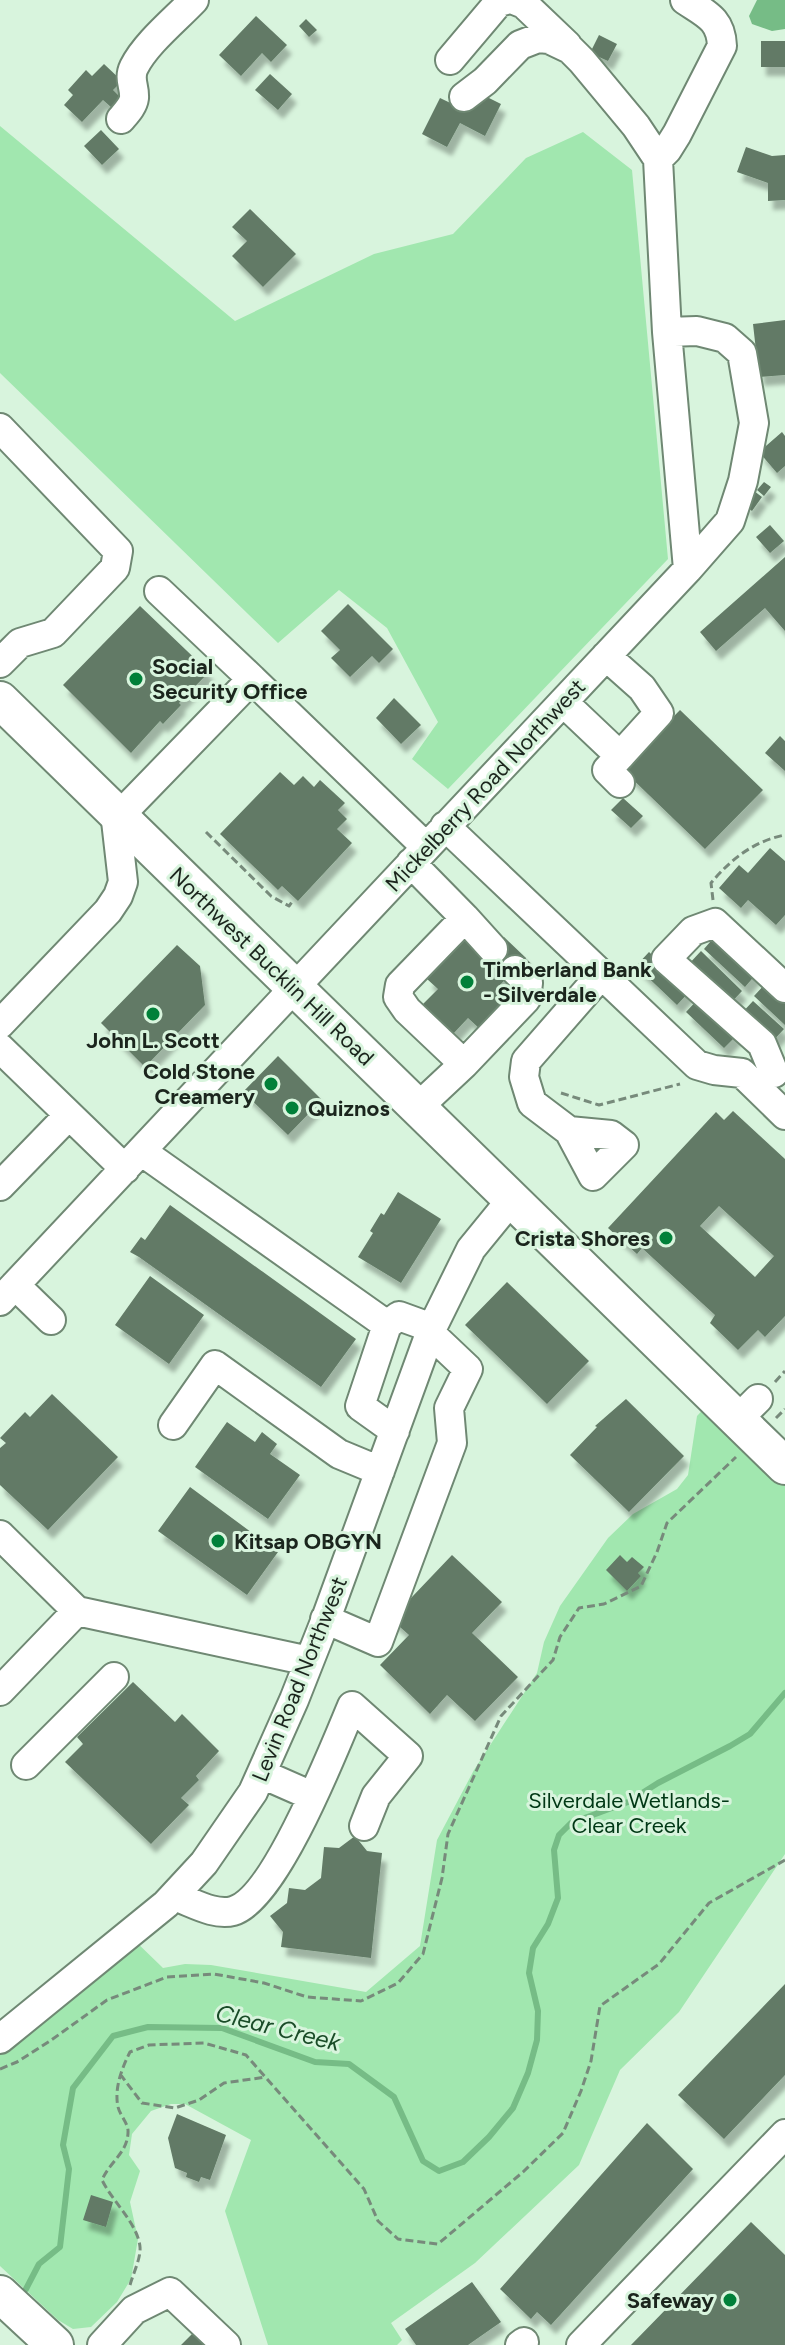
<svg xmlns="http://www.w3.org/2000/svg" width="785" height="2345" viewBox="0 0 785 2345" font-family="Figtree,sans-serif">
<defs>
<filter id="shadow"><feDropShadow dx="5" dy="9" stdDeviation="2" flood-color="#0004"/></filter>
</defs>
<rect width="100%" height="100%" fill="#d8f4dd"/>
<path fill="#a1e7af" d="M0,126L235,321L374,254L453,234L526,158L583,132L632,170L668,559L448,789L412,759L438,722L387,628L339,590L278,643L0,373Z
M715,1397L785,1461V1854L679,2012L620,2070L579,2165L475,2263L391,2323L402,2340L397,2345H268L225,2211L251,2140L185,2104H171L151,2111L132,2134L129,2155L140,2171L130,2202L138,2239L131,2279L117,2302L91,2327L73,2329L58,2320L0,2266V2039L129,1935L163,1968L185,1964L211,1965L366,1992L420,1946L437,1840L474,1770L537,1673L544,1642L560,1606L608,1538L633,1514L677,1489L688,1475L697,1416Z"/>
<path fill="#76bc86" d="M757,0H785V29L772,31L752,24L749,16Z"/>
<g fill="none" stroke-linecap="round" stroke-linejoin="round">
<path stroke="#76bc86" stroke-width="6" d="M26,2289L39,2264L60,2247L69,2169L63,2145L73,2088L113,2036L148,2027L222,2028L315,2062L349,2064L394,2097L423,2161L439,2171L463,2162L489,2137L513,2108L528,2073L537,2040L538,2011L529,1973L533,1948L548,1924L558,1898L554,1850L559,1835L571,1823L628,1802L658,1783L730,1746L750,1734L785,1693"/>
</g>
<path fill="#627a66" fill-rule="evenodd" filter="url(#shadow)" d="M256,16L287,45L271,62L262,53L241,76L219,55Z
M306,19L317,30L309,37L299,26Z
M599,35L617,44L608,61L590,53Z
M761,41H785V67H761Z
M104,64L122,81L113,90L121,98L112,108L103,100L82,122L64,105L73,95L68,90L86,70L92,76Z
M270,74L292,94L278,110L255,90Z
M475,91L501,104L485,136L460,123L447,147L422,134L440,98L465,110Z
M101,130L119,149L102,165L84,146Z
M746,147L772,156L785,155V200L768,201V183L737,172Z
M250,209L296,254L263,287L232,256L247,241L232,227Z
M785,320V375L759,377L753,324Z
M782,432L785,436V466L777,473L759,452Z
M764,482L771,487L764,496L757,490Z
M754,491L762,497L752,511L744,505Z
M770,525L784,541L770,553L756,537Z
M785,557V631L765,608L716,651L700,632Z
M348,604L393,649L379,663L372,656L350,677L331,658L340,650L321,631Z
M140,606L209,672L179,703L181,705L163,724L160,721L131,753L63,685Z
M394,698L421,725L401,744L376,718Z
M680,710L763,790L705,849L622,769Z
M780,736L785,741V771L765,753Z
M280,772L294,785L303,776L314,787L320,780L345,803L338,810L347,819L337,829L352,843L298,901L282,886L278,890L220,834Z
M623,798L643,816L631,828L611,810Z
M770,848L785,861V915L776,925L748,900L741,908L719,888L739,865L748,873Z
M716,935L757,973L745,987L704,949Z
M504,937L526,958L499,986L512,999L481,1030L468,1018L453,1034L423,1004L438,989L427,979L465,940L483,958Z
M177,945L200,966L205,1005L145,1067L101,1023Z
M701,951L742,991L729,1005L688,965Z
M649,952L690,991L677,1005L636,966Z
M767,982L785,999V1025L754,996Z
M699,998L737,1035L724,1048L686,1012Z
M753,1001L784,1029L771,1043L740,1015Z
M278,1056L322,1100L288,1135L243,1092Z
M733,1111L785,1159V1316L765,1337L758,1330L738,1350L710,1323L715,1315L642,1248L637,1254L608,1228L716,1112L724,1120ZM719,1206L774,1256L755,1277L700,1226Z
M398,1192L441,1219L401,1283L358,1257L373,1233L370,1231L381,1213L384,1215Z
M170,1205L356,1339L321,1387L139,1257L130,1252L141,1237L145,1240Z
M150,1276L204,1315L169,1364L115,1325Z
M507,1282L589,1361L547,1404L465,1325Z
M52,1394L118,1457L48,1530L0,1485V1448L6,1443L0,1438L25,1412L30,1417Z
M626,1399L684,1456L629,1512L570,1455L597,1427L595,1426Z
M227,1422L255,1442L262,1432L277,1444L270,1454L300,1475L268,1519L195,1467Z
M190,1487L278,1552L247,1595L158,1531Z
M452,1555L502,1602L472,1633L518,1677L475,1721L447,1695L430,1714L380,1665L409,1635L391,1619Z
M620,1555L627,1562L632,1557L644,1567L638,1573L641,1576L627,1591L606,1570Z
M133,1682L175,1722L182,1714L219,1751L196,1776L199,1780L181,1798L189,1805L151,1844L65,1762L83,1744L77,1737Z
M355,1836L367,1851L382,1853L371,1958L281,1947L283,1932L270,1916L287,1903L289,1888L305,1890L321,1878L324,1847L339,1848Z
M785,1984V2075L724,2139L678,2095Z
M177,2114L226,2135L210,2180L201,2177L199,2182L186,2177L187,2173L175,2168L168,2138Z
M647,2123L693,2169L551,2325L537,2312L531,2319L500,2289Z
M91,2195L113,2202L106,2227L83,2220Z
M751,2222L785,2255V2345H631Z
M472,2282L501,2322L468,2345H416L405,2329Z
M195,2331L210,2345H181Z"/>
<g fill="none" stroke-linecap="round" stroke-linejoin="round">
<g stroke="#6f8873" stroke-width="32">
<path id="minor" d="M514,0L524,4L567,45
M450,60L499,2L506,0
M464,97L485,81L520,45L538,38L549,39L570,49L582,61L636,126L658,159L667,150L677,134L722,46C721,19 706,14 685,0
M121,119C126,113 133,106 134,98C135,86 128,79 134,67C146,43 176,19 194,0
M667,332L697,331L725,338L742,353L754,423L743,481L730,521L688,569
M0,428L118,551L115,568L53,633L20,643L0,663
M159,591L252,679
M563,702L620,756L659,713L642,688L606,656
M620,783L607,770L620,756
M120,815L252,679L426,847
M445,826L697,1065L714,1070L742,1073L785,1115
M411,863L465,918L400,985L398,997L407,1010L464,1064
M465,918L493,949
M0,1024L108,911L118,896L123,882L115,812
M0,1048L125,1169
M774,1073L762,1044L666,959L693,931L715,923L785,988
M417,1108L464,1064L526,999L528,983L515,970
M569,1131L593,1176L624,1145L611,1135L569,1131L532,1103L524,1077L526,1061L601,975
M141,1151L387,1325L399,1316L432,1328
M0,1186L69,1115
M15,1285L51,1320
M0,1301L688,569L667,332L658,159
M387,1325L360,1406L395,1431
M738,1419L758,1399
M173,1425L215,1365L339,1454L380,1471
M0,1535L77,1611L309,1661
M325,1619L378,1642L452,1443L449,1408L468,1369L430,1333
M0,1691L77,1611
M26,1765L114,1677
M262,1774L312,1796
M174,1896C192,1902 214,1916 233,1911C275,1899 334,1749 352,1706L408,1756L376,1796L364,1826
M0,2039L166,1904L204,1863L253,1792L294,1700L324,1624L432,1328L471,1249L511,1200
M102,2345L134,2310L170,2292L226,2345
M520,2345L524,2342
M581,2345L785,2134"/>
</g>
<g stroke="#6f8873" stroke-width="40">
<path id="major" d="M0,700L785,1466
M0,2294L55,2345"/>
</g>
<path stroke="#778a7b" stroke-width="3" stroke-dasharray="8 4" stroke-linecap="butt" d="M206,832L271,896L289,906L292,902
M713,900L711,883C731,859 754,841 785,835
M561,1093L599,1105L680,1084
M775,1382L785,1371
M776,1418L785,1409
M0,2069L17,2062L50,2041L107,2000L167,1977L214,1974L264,1983L307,1997L361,2001L398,1983L423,1954L442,1878L448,1834L501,1716L553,1660L560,1637L579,1608L604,1604L641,1586L657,1552L667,1523L736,1457
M120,2074L142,2103L175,2108L199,2100L224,2083L266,2077
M130,2285C133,2274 141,2258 140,2247C138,2224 112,2201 102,2180C110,2161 129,2152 128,2130C127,2122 120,2115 118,2107C114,2088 122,2068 130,2052L149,2045L204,2043L246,2055L364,2189L378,2221L398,2239L438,2244L523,2172L563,2133L581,2091L591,2061L600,2006L659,1964L709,1903L785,1860"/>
<use href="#minor" stroke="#fff" stroke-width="28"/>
<use href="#major" stroke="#fff" stroke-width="36"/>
</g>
<g fill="#008039" stroke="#d8f4dd" stroke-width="3">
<circle cx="136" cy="679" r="8"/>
<circle cx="467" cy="982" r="8"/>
<circle cx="153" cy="1014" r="8"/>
<circle cx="271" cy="1084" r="8"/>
<circle cx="292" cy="1108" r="8"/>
<circle cx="666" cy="1238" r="8"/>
<circle cx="218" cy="1541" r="8"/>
<circle cx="730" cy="2300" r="8"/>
</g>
<g text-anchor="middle" stroke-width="6" stroke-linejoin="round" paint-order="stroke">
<g font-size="22" font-weight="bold" fill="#1b251d" stroke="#d8f4dd" text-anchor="start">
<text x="152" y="674">Social<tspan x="152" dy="25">Security Office</tspan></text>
<text x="483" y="977">Timberland Bank<tspan x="483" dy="25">- Silverdale</tspan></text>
<text x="153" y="1048" text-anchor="middle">John L. Scott</text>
<text x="255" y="1079" text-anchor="end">Cold Stone<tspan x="255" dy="25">Creamery</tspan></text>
<text x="308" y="1116">Quiznos</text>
<text x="650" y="1246" text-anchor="end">Crista Shores</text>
<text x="234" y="1549">Kitsap OBGYN</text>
<text x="714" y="2308" text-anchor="end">Safeway</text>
</g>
<g font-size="22" fill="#1b251d" stroke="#d8f4dd">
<text transform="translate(485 785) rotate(-47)" y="8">Mickelberry Road Northwest</text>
<text transform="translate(272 966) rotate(44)" y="8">Northwest Bucklin Hill Road</text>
<text transform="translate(299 1679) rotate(-68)" y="8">Levin Road Northwest</text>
</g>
<g font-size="22" fill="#003815" stroke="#d8f4dd">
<text x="629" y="1808">Silverdale Wetlands-<tspan x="629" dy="25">Clear Creek</tspan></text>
</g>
<g font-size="24" font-style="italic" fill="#1a4c28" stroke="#d8f4dd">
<text transform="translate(278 2028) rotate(14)" y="8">Clear Creek</text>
</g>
</g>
</svg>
